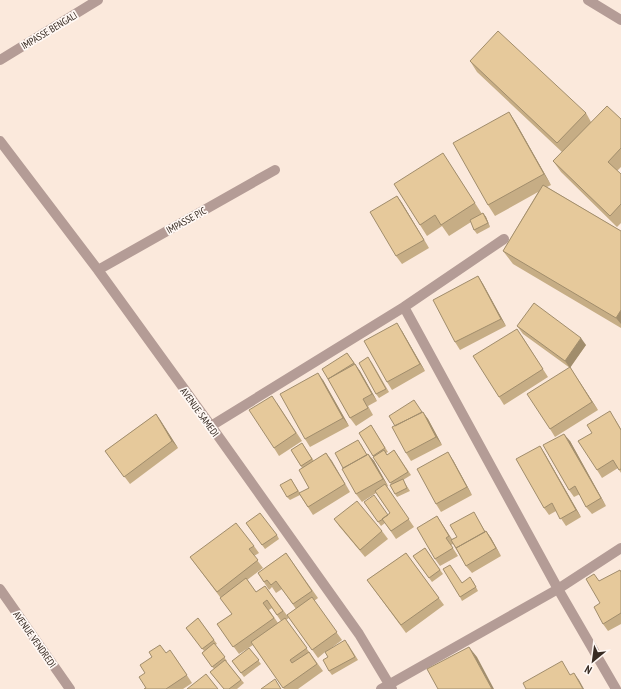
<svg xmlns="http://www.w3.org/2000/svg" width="621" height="689" viewBox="0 0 621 689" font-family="'PT Sans Narrow',sans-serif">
<rect width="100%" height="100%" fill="#fbe9dc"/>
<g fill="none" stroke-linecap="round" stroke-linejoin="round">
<path stroke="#b49c96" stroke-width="10" d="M588,0L621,20
M0,60L98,0
M0,141L98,270L211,426L359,634L392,689
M98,270L275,170
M404,307L558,589L616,689
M211,426L404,307L504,239
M0,589L70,689
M381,689L558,589L621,548"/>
</g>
<path fill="#c6ad85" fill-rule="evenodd" d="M470,61L586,113L591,122L621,119V167L617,171L621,174V223L617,227L561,172L553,161L562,152L477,72Z
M509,112L516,123L551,185L547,187L621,231V328L513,264L503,251L538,192L495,216L488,205Z
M450,164L482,214L483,213L486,217L490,227L477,234L474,230L471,222L449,236L442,226L427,236L420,225Z
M397,196L402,203L429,248L402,264L396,256Z
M478,276L483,284L506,326L460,350L455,342Z
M517,326L586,345L570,367L598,410L555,437L550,429L570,368L523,334Z
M402,331L425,371L392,390L387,382Z
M522,336L548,377L504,405L499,397Z
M347,353L360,371L377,401L368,406L373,415L356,426L350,418L328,379Z
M371,361L389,392L379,398L376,394Z
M323,380L349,426L310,447L305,439Z
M277,403L302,441L279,456L274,448Z
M422,412L428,419L442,445L411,461L406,453Z
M156,414L178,448L130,484L105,451Z
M615,419L621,429V473L618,468L602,478L597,470Z
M371,425L388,452L386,453L387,455L394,450L411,475L403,480L410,491L397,497L395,494L391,484L359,433Z
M570,441L606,506L592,514L586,507L580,494L574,497L569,490Z
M302,443L314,461L326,453L350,492L313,515L300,495L290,500L287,497L291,479L300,493L309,488L302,468L291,450Z
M361,444L367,455L368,454L374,461L388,486L387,487L414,527L396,539L385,523L381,526L364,502L388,515L390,513L376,493L362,502L356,494L343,468Z
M540,446L545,454L581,517L566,526L556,511L549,515L544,508Z
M453,460L472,495L441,512L436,504Z
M437,516L452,539L457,537L476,516L485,531H486L491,538L501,556L472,573L466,566L453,544L451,545L458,556L440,566L435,559Z
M334,519L382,531L388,539L365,557L339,526Z
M246,523L277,535L279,539L265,549Z
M254,546L259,553L254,556L263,568L247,580L256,592L265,586L289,618L286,620L323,671L298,689H284L253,645L239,654L217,624L232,614L220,597L190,557ZM272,608L281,621L278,623L269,610Z
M425,548L443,574L432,582L413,556Z
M286,553L318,598L314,601L342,640L330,649L348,644L358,660L332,675L329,671L328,657L325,652L318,658L287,615L296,609L282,589L276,593L272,587L269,590L258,573Z
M406,553L444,605L406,633L367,580Z
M621,571V624L608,631L603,624L600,603L599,581Z
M473,581L478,591L462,601L460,597L462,582Z
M198,618L217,644L215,645L227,661L226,662L244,683L237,689H224L210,672L214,669L202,653L204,651L186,628Z
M249,648L261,664L244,677L232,661Z
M166,653L175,657L192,683L183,689H144L146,688L145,673Z"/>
<path fill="#a18d6c" d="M509,112L516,123L551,185L544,174Z
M397,196L402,203L429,248L424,240Z
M483,213L486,217L490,227Z
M478,276L483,284L506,326L501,319Z
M621,310V324L616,318Z
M397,323L402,331L425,371L420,364Z
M581,338L586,345L570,368L565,361Z
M347,353L360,371L377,401L372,394L355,365Z
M570,367L575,375L598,410L592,402Z
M318,373L323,380L349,426L343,418Z
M423,412L428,419L442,445L436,437Z
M156,414L161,421L178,448L172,441Z
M564,434L570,441L606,506L601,498Z
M540,446L545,454L581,517L576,510Z
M448,452L453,460L472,495L467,487Z
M326,453L332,461L350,492L345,484Z
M368,454L374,461L388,486L383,479Z
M437,516L442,524L454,543L449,536Z
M486,531L491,538L501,556L496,548Z
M469,647L477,657L494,689H492Z
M574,673L579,680L584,689H583Z"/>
<path fill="#e6c99b" stroke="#a18d6c" d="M498,31L586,113L557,143L470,61Z
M607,106L621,119V148L608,162L621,174V204L610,216L553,161Z
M509,112L544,174L488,205L453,143Z
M443,153L475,203L441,225L435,215L420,225L394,184Z
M543,185L621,231V310L616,318L503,251Z
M397,196L424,240L396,256L370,212Z
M483,213L488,223L474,230L470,220Z
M478,276L501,319L455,342L433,300Z
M534,303L581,338L565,361L517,326Z
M397,323L420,364L387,382L364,341Z
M517,329L543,369L499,397L473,356Z
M347,353L354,363L328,379L322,369Z
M368,357L386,389L376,394L359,363Z
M355,364L372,394L363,399L368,408L350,418L328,379Z
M570,367L592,402L550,429L527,394Z
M318,373L343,418L305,439L280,394Z
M272,396L296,433L274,448L249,410Z
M414,400L422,412L395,426L389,416Z
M610,411L621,430V469L619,470L613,460L597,470L578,441L592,433L587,425Z
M423,412L436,437L406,453L392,427Z
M156,414L172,441L124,477L105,451Z
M371,425L385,448L373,456L359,433Z
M564,434L601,498L586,507L575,486L569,490L543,445Z
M358,440L367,455L343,468L335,453Z
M302,443L312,459L301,466L291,450Z
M540,446L576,510L560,519L552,503L544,508L516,459Z
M384,450L387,455L394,450L408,472L390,483L373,457Z
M448,452L467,487L436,504L417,469Z
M326,453L345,484L308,507L299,493L309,488L299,470Z
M368,454L383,479L356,494L342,469Z
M291,479L298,491L287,497L280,485Z
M403,479L407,488L395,494L390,485Z
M385,484L409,519L391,531L382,519L390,513L375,491Z
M374,495L388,515L382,519H383L378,522L364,502Z
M357,501L382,531L360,550L334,519Z
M474,512L485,532L456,548L451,540L457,537L450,525Z
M260,513L277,535L262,545L246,523Z
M437,516L449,536L446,538L453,548L435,559L417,528Z
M236,523L254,546L249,549L258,560L217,592L190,557Z
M486,531L496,548L466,566L456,548Z
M425,548L440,570L429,578L413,556Z
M286,553L312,591L293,604L276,581L271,585L267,580L264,582L258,573Z
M406,553L439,598L401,625L367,580Z
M450,565L462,583L470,577L476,587L460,597L443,569Z
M620,570L621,572V613L603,624L594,607L600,603L586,579L594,574L599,581Z
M246,578L256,592L265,586L283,611L277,615L267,600L263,603L274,618L233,647L217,624L232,614L220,598Z
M312,597L337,632L312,650L287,615Z
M198,618L214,640L202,649L186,628Z
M285,618L307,648L290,660L292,663L309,652L317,664L283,688L251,642Z
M345,640L355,657L329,671L323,660L328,657L325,652Z
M214,643L225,657L212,667L202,653Z
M160,645L166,653L170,650L187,675L166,689H144L146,688L139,677L145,673L140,665L152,657L149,652Z
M469,647L492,689H438L427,669Z
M249,648L259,660L241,673L232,661Z
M225,660L241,680L229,689H224L210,672Z
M562,661L570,675L574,673L583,689H526L523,683Z
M206,674L218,689H187Z
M275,679L281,689H261Z"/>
<g text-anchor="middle" stroke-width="3.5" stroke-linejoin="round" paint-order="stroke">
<g font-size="10" fill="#372b23" stroke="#fff8f4">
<text transform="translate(49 30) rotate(-31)" y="4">IMPASSE BENGALI</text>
<text transform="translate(186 220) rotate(-29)" y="4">IMPASSE PIC</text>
<text transform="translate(200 412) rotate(54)" y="4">AVENUE SAMEDI</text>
<text transform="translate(35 639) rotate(55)" y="4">AVENUE VENDREDI</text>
</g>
</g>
<g transform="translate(593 661) rotate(209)" stroke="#fff8f4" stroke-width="3" paint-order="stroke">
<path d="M0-3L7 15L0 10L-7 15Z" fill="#372b23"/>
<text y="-6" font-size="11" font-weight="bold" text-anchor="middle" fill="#372b23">N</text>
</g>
</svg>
